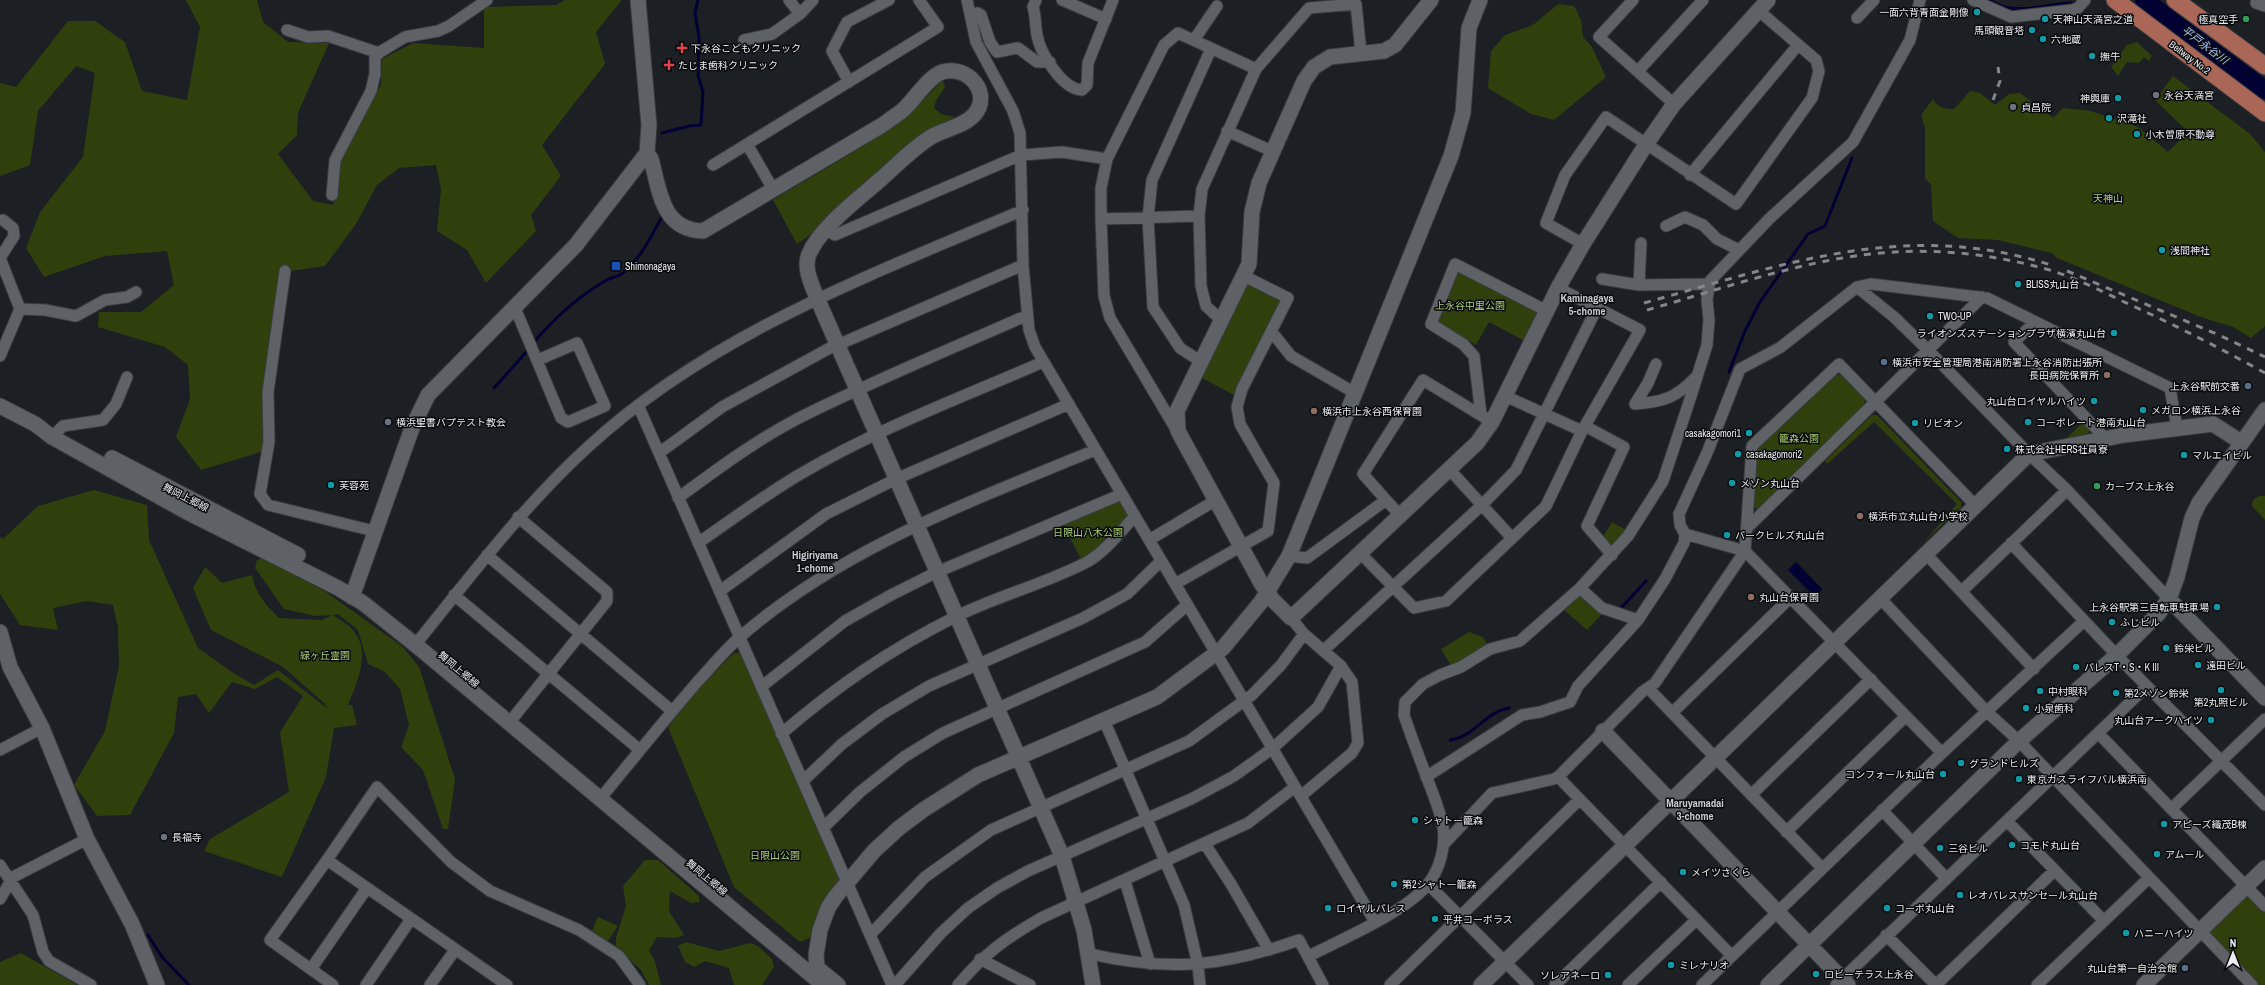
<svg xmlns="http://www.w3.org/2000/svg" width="2265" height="985" viewBox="0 0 2265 985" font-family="'Archivo Narrow','Noto Sans JP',sans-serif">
<rect width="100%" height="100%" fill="#1c1f24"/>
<path fill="#2f400d" d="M186,0H257L263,22L288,42L329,43L298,113L297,135L278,154L313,201L333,205L342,154L381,85L382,59L413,43L484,48V7L556,5L565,0H622L596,32L605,64L542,145L561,176L531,215L536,231L486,283L467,250L437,231L441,189L436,165L399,168L377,185L356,224L325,266L291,271L269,348L264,451L201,470L176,437L190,399L188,365L165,347L98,327L99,312H141L174,285L167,251L105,256L44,277L26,248L40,212L83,157L95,73L76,66L38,111L30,165L0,176V83L16,87L68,21H95L125,42L142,91L187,100L200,27Z
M1558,4L1574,6L1581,20L1583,37L1592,47L1606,77L1554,120L1531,114L1488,88L1491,51L1505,35L1533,25Z
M2137,42L2152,56L2149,61L2144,57L2139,63L2127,62L2118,76L2111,67L2127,45Z
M2173,76L2250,134L2265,152V326L2251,338L2233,327L2201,317L2057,258L2052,253L1998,240L1958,238L1933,221L1931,185L1925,178V128L1921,115L1933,99C1938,108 1944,109 1954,109L1970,91L1980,93L1995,105L2009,94L2020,93L2053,118L2063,108L2091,111L2138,127L2168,152L2188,132L2155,100Z
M943,80L945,87L936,101L934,108L941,114L955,117L936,126L889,161L824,219L814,232L797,244L773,200L865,145L906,117Z
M1458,271L1540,313L1525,341L1489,322L1476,345L1437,322Z
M1244,281L1282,300L1234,395L1198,376Z
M1831,375H1842L1865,399L1864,405L1760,509L1752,508L1755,449Z
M1872,415H1877L1961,502V507L1922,544L1957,504L1874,422L1827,464L1825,461Z
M2083,422L2090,429L2087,435L2063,440L2069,436Z
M94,490L147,505L149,540L198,648L232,672L254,685L278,670L328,709L324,703L283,667L211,630L193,588L205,567L222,583L252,575C256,595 266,605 279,618L322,620L332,615L316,616L284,609L255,568L257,560L263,558L326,592L403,647L419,667L455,779L448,829H443L423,770L401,747L409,725L400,689L385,672L368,664L358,630L338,614L333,615C340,620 350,625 355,633C371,654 356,684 348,705H352L357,725L334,728L326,777L282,877L204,851L210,839L289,792L280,732L303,696L277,677L255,689L232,682L209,713L196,694L178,697L174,733L130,815L97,816L74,785L105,731L119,666L118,628L113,605L87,601L53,608L58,630L20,625L0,594V537L3,539L38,506Z
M2259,496H2265V520L2252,506L2253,500Z
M1121,499L1129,516C1116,531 1100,553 1081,559L1063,524Z
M1612,522L1626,530L1611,550L1603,537Z
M1580,593L1603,613L1587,630L1563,609Z
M1469,632L1483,637L1488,647L1452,667L1441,649Z
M734,653H741L839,876L838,884L817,916L810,938L800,942L734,887L668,727L697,690Z
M645,860H658L699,896V902L691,903L670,891L669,911L684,935L675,938L657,937L649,950L655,962L661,985H649L641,970L616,947V938L626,906L623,886Z
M2245,895L2252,896L2265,910V985H2258L2209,935L2211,927Z
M598,917L618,926L607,942L592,931Z
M686,942L719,951L750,943L758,946L772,959L774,967L762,985H734L729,968L705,961L694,967L685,962L678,946Z
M21,953L77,985H0V962Z"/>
<path fill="#000032" d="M1796,562L1822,589L1815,597L1788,570Z"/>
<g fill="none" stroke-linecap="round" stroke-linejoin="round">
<path stroke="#000032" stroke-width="3" d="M1990,0C2012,17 2046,4 2071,3
M662,133L689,126L701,125L703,92L698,75L699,37L695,13L698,0
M533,343C553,320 579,296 605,281C611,277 619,277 624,272C642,257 651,236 662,217
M1729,372L1745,331L1760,302L1808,234L1825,226L1852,158
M494,388L529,349
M1621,608L1646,581
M1450,740C1474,737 1485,712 1509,708
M148,935L162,957L189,985"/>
<path stroke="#000032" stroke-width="18" d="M2144,0L2265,90"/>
<g stroke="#393b3f" stroke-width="13">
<path id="street" d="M789,0L800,14
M967,0L976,42L1013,111L1020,133L1023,265L1029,330L1035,347L1375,922
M1036,0L1033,7C1036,16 1035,25 1037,35C1040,53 1062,89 1082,90L1087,85L1088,63L1113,0
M1062,0L1106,19
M1633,0L1599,37L1674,104
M1973,0L2011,17L2072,10L2078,8L2085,0
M2257,0L2256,3L2265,6
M970,14L978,13L981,15L990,42L997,52L1018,48L1037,62H1050
M1857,18L1874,0
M287,30L308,37L328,36L379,53
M744,40L772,34L800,14L813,0
M1194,40L1217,6
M1638,71L1703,0
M849,82L832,51L847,22L889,0
M1227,131L1272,151
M747,144L773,189
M713,165L938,27L919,0
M1690,175L1798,45
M332,195L335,160L371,91L375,74V57L380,52L405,37L438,31L449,26L487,0
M1101,219L1199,216
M1666,226L1685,217L1703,225L1717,239L1739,250
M826,230L835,235L1021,155L1062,152L1107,159
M1583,244L1546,223L1565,175L1606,117L1736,204L1812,98L1819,71L1816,60L1758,10
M0,258L14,236L13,228L3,220
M285,271L268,392L269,442L260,494L268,505L374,531
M1602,279L1639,285L1709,284
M1639,285L1641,243
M1857,287L1894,317L1928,350L2029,454L2067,490L2169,599
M20,309L45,310L76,316L105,300L127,297L136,292
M513,310L518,315L561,418L568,422L605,406L577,343L538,360
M1221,320L1206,306L1201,286L1199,216L1202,189L1256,69L1309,8L1356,4L1361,53
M2035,322L2014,342L2105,438
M1271,331L1291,356L1355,393
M0,356L20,309L0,258
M1200,361L1180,348L1153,307L1148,218L1152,180L1211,49
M1505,396L1582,431
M1635,404C1663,402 1676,398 1696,377
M1635,404L1648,383L1656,364
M638,405L892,985
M1481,415L1474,356L1463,344L1431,324L1455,264L1547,311
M1585,426L1624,447L1587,526L1612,555
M1177,431L1110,318L1104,296L1101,219V188L1107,159L1164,45L1178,33L1256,69
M52,437L63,426L103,420L116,404L127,377
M659,453L722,407L828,349L1023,265
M1449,469L1512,538
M678,498C716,470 755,441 797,419C870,382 946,351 1021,318L1027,317
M1386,500L1400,515
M1747,528L1982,297
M1685,534L1745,551L1942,753
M1149,540L1216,500
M698,543C733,519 767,493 804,472C877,429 965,396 1043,362
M2011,543L2124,663L2265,805
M1360,553L1414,608L1446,601L1546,506L1582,431L1640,330L1558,288
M1926,554L2034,669
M487,555L672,711
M1289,556L1307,558L1386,500L1363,474L1423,380L1492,422
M1175,584L1268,531L1274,483L1240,424L1237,407L1242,389L1288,298L1242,275
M1580,588L1602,608L1638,620
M720,591L826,514L896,479L1069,404
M1962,591L2067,490
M454,595L640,750
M1880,598L1987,712L2019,741L2252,985
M1291,618L1304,634L1341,666L1352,682L1358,743L1352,753L1301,796
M415,645C471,576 523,506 589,446C712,333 871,275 1023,210
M1324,650L1482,505L1516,470L1597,308
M761,687L845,621L891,595L937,572L1122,494
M1648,688L1822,868
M1672,713L1790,598
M1104,720L1184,905L1198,965L1200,985
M509,723L607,601V592L518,517
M2098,733L2265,906
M781,734C837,686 889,650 955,617C997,596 1045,584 1087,562C1105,552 1121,531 1135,516
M0,750L42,728
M1559,776L1564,783L1732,956
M1426,777L1522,715L1540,712L1570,702L1578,686L1638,620L1665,579L1684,543L1685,534L1680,525L1679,514L1707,453L1740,369L1781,347L1857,287L1871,284L1987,298L2170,388L2177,428
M803,781L842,744L882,714L929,686L1083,618L1127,594L1161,561
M1751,795L1871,679
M600,799C633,759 665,719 699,680C712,666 725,650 740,637C842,548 972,501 1095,450
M2171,809L2265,719
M1882,810L1946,878
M2007,821L2104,921
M823,828L860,792L904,757L943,733L1145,642L1187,605
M1786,832L1906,716
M1205,844L1231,884L1269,950
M1444,844L1492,793L1554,779L1559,776L1642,692L1655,683L1745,551L1752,446L1839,364L1976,506
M327,860L377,787L451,862L490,891L579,930L619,956L640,985
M0,865L33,915L43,952L49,961L91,985
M1125,881L1150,964
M1428,884L1528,985
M0,899L13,877L87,839
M870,935L925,877L991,830L1189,741L1252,695L1281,665L1304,634
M1886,935L1936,985
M1090,954C1170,972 1222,967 1299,940L1323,985
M1309,956C1340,940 1408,911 1428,884C1440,869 1446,846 1443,827C1440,810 1433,794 1427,778C1419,757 1411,736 1404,715L1405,702L1423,684L1440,675L1461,667L1490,649L1520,641L1580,588L1628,536L1663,481L1691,396L1707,345L1709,320L1707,299L1710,281L1769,219L1853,142L1910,40L1920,0
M980,959L1030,985
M311,969L367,888
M333,985L270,940L327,860L507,985
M366,985L411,919
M430,985L455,950
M895,985L941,933L968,908L997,888L1028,871L1191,799L1234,776L1273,748L1318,707L1341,666
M958,985C985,953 1005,939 1041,918L1248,823L1295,787
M1390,985L1580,799
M1555,985L1661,882
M1628,985L1696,920
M1702,985L1942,753L2084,621
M1836,985L2147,686
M1936,985L2055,870
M2037,985L2149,878"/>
</g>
<g stroke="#393b3f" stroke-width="17">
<path id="secondary" d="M1431,0L1395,45L1384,51L1330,57L1314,67L1304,81L1259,183L1252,212L1249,264L1177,411L1178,431L1261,583L1272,599L1291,618L1477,443L1492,422L1558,288L1583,244L1647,143L1674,104L1768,0
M647,153L651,159C660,192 662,230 703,231L884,124C890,119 897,115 903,110C915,99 928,77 942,72C968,64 993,94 974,115C963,127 944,129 931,137C913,148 898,164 882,178C859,199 821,226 809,254C803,268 812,285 817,298L1062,856L1084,930L1093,985
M0,406L35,424L52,437L187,512L338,588L363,603L417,646L821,983
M112,458L298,555
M352,597L412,428L428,395L576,245L647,153L649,125L638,0
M2169,599L2265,698
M0,632L10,667L42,728L87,839L132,924L157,985
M1603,731L1848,985
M815,966L838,985
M819,985L816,955L820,930L828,908L836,896L874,851L899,828L923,810L978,775L1157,697L1223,648L1261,602L1289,556L1451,156L1463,113L1469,28L1480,0
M1481,985L2029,454L2124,435L2213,424L2241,442
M1768,985L2019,741L2117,655L2158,614L2169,599L2177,577L2192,518L2199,503L2265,410
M2144,985L2265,868"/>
</g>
<g stroke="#393b3f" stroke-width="19">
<path id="primary" d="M2115,0L2265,113
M2175,0L2265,66"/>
</g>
<use href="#street" stroke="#5e6267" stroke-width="11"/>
<use href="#secondary" stroke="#5e6267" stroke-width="15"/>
<use href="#primary" stroke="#aa6656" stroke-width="17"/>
<path stroke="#83868a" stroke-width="3" stroke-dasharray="7 7" stroke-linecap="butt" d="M1993,100L2000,81L1998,67
M2067,271L2219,335L2265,357
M1644,303C1785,264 1908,218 2054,266
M1647,310C1725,288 1814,256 1895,252C1948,249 2002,256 2053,271C2077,279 2100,290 2122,301C2171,323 2218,347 2265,373"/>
</g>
<g fill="#0f9aa8" stroke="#08090b" stroke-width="1.5">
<circle cx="1977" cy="12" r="4"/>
<circle cx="2045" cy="19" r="4"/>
<circle cx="2032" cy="30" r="4"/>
<circle cx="2043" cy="39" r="4"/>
<circle cx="2092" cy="56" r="4"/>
<circle cx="2118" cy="98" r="4"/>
<circle cx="2109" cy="118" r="4"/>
<circle cx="2137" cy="134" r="4"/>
<circle cx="2162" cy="250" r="4"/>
<circle cx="2018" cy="284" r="4"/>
<circle cx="1930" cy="316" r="4"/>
<circle cx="2114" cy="333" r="4"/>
<circle cx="2094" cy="401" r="4"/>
<circle cx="2143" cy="410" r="4"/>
<circle cx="2028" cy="422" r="4"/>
<circle cx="1915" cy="423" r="4"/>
<circle cx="1749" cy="433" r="4"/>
<circle cx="2007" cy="449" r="4"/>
<circle cx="1738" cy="454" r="4"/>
<circle cx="2184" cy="455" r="4"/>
<circle cx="1732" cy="483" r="4"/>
<circle cx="331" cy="485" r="4"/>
<circle cx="1727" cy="535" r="4"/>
<circle cx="2217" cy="607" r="4"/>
<circle cx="2112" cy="622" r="4"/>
<circle cx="2166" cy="648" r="4"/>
<circle cx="2198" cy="665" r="4"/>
<circle cx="2076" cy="667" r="4"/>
<circle cx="2221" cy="690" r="4"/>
<circle cx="2040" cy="691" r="4"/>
<circle cx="2116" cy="693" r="4"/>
<circle cx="2026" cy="708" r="4"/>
<circle cx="2211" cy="720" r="4"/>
<circle cx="1961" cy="763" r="4"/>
<circle cx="1943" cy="774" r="4"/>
<circle cx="2019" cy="779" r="4"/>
<circle cx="1415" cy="820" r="4"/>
<circle cx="2164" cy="824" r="4"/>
<circle cx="2012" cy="845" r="4"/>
<circle cx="1940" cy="848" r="4"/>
<circle cx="2157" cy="854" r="4"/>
<circle cx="1683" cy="872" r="4"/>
<circle cx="1394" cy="884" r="4"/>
<circle cx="1960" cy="895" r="4"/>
<circle cx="1328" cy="908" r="4"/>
<circle cx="1887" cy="908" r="4"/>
<circle cx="1435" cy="919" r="4"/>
<circle cx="2126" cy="933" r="4"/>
<circle cx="1671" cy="965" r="4"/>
<circle cx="1816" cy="974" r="4"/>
<circle cx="1608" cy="975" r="4"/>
</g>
<g fill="#2e9e5b" stroke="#08090b" stroke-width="1.5">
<circle cx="2246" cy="19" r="4"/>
<circle cx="2097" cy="486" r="4"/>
</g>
<g fill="#e0444e" stroke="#08090b" stroke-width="1.5">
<path d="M680 42h4v4h4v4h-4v4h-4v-4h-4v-4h4z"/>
<path d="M667 59h4v4h4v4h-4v4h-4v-4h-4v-4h4z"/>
</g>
<g fill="#6b7280" stroke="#08090b" stroke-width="1.5">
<circle cx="2156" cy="95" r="4"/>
<circle cx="2013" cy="107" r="4"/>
<circle cx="388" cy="422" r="4"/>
<circle cx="164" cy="837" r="4"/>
</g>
<rect fill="#1a4fb4" stroke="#08090b" stroke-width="1.5" x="611" y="261" width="10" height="10" rx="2"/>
<g fill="#5c6f8a" stroke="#08090b" stroke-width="1.5">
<circle cx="1884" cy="362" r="4"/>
<circle cx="2248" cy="386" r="4"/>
<circle cx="2185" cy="968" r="4"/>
</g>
<g fill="#8d6e63" stroke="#08090b" stroke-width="1.5">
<circle cx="2107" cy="375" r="4"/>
<circle cx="1314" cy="411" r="4"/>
<circle cx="1860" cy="516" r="4"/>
<circle cx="1751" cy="597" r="4"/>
</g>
<g text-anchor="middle" stroke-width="3" stroke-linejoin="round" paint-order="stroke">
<g font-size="10" fill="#ebedf0" stroke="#08090b" text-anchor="start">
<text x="1969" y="16" text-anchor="end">一面六背青面金剛像</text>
<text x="2053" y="23">天神山天満宮之道</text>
<text x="2238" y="23" text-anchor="end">極真空手</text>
<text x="2024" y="34" text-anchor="end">馬頭観音塔</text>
<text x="2051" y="43">六地蔵</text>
<text x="691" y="52">下永谷こどもクリニック</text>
<text x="2100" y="60">撫牛</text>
<text x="678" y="69">たじま歯科クリニック</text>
<text x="2164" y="99">永谷天満宮</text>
<text x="2110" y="102" text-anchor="end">神輿庫</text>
<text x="2021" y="111">貞昌院</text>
<text x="2117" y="122">沢滝社</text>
<text x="2145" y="138">小木曽原不動尊</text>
<text x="2170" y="254">浅間神社</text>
<text x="625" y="270">Shimonagaya</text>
<text x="2026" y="288">BLISS丸山台</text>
<text x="1938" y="320">TWO-UP</text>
<text x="2106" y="337" text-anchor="end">ライオンズステーションプラザ横濱丸山台</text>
<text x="1892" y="366">横浜市安全管理局港南消防署上永谷消防出張所</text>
<text x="2099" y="379" text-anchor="end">長田病院保育所</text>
<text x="2240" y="390" text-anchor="end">上永谷駅前交番</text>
<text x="2086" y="405" text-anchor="end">丸山台ロイヤルハイツ</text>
<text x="2151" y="414">メガロン横浜上永谷</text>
<text x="1322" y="415">横浜市上永谷西保育園</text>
<text x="396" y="426">横浜聖書バプテスト教会</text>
<text x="2036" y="426">コーポレート港南丸山台</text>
<text x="1923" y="427">リビオン</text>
<text x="1741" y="437" text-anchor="end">casakagomori1</text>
<text x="2015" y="453">株式会社HERS社員寮</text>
<text x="1746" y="458">casakagomori2</text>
<text x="2192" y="459">マルエイビル</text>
<text x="1740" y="487">メゾン丸山台</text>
<text x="339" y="489">芙蓉苑</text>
<text x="2105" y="490">カーブス上永谷</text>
<text x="1868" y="520">横浜市立丸山台小学校</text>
<text x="1735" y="539">パークヒルズ丸山台</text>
<text x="1759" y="601">丸山台保育園</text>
<text x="2209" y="611" text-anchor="end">上永谷駅第三自転車駐車場</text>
<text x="2120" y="626">ふじビル</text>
<text x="2174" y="652">鈴栄ビル</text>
<text x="2206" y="669">遠田ビル</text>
<text x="2084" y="671">パレスT・S・K III</text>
<text x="2048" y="695">中村眼科</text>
<text x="2124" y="697">第2メゾン鈴栄</text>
<text x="2221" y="706" text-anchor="middle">第2丸照ビル</text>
<text x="2034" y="712">小泉歯科</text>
<text x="2203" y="724" text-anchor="end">丸山台アークハイツ</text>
<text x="1969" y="767">グランドヒルズ</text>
<text x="1935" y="778" text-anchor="end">コンフォール丸山台</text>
<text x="2027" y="783">東京ガスライフバル横浜南</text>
<text x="1423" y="824">シャトー籠森</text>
<text x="2172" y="828">アピーズ織茂B棟</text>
<text x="172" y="841">長福寺</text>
<text x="2020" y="849">コモド丸山台</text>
<text x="1948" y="852">三谷ビル</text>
<text x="2165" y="858">アムール</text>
<text x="1691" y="876">メイツさくら</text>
<text x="1402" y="888">第2シャトー籠森</text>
<text x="1968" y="899">レオパレスサンセール丸山台</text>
<text x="1336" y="912">ロイヤルパレス</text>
<text x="1895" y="912">コーポ丸山台</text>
<text x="1443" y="923">平井コーポラス</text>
<text x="2134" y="937">ハニーハイツ</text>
<text x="1679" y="969">ミレナリオ</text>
<text x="2177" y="972" text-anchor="end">丸山台第一自治会館</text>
<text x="1824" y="978">ロビーテラス上永谷</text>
<text x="1600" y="979" text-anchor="end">ソレアネーロ</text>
</g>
<g font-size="10" fill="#ebedf0" stroke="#08090b">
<text transform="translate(2190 57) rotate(37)" y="4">Beltway No.2</text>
<text transform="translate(186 497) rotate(27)" y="4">舞岡上郷線</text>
<text transform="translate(459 669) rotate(40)" y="4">舞岡上郷線</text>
<text transform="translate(707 877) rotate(40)" y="4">舞岡上郷線</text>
</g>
<g font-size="10" fill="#aacf6e" stroke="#08090b">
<text x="2108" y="202">天神山</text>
<text x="1470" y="309">上永谷中里公園</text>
<text x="1799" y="442">籠森公園</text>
<text x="1088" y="536">日限山八木公園</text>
<text x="325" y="659">緑ヶ丘霊園</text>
<text x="775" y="859">日限山公園</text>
</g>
<g font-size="11" font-style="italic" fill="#a7c7f9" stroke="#08090b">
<text transform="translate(2205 45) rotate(37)" y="4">平戸永谷川</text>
</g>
<g font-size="11" font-weight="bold" fill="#c7cbd1" stroke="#08090b">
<text x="1587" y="302">Kaminagaya<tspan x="1587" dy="13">5-chome</tspan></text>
<text x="815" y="559">Higiriyama<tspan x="815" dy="13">1-chome</tspan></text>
<text x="1695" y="807">Maruyamadai<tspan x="1695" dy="13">3-chome</tspan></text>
</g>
</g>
<g transform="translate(2233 953)" stroke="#08090b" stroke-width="3" paint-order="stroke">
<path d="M0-3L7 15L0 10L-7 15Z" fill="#ebedf0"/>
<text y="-6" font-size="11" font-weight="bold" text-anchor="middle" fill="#ebedf0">N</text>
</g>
</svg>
